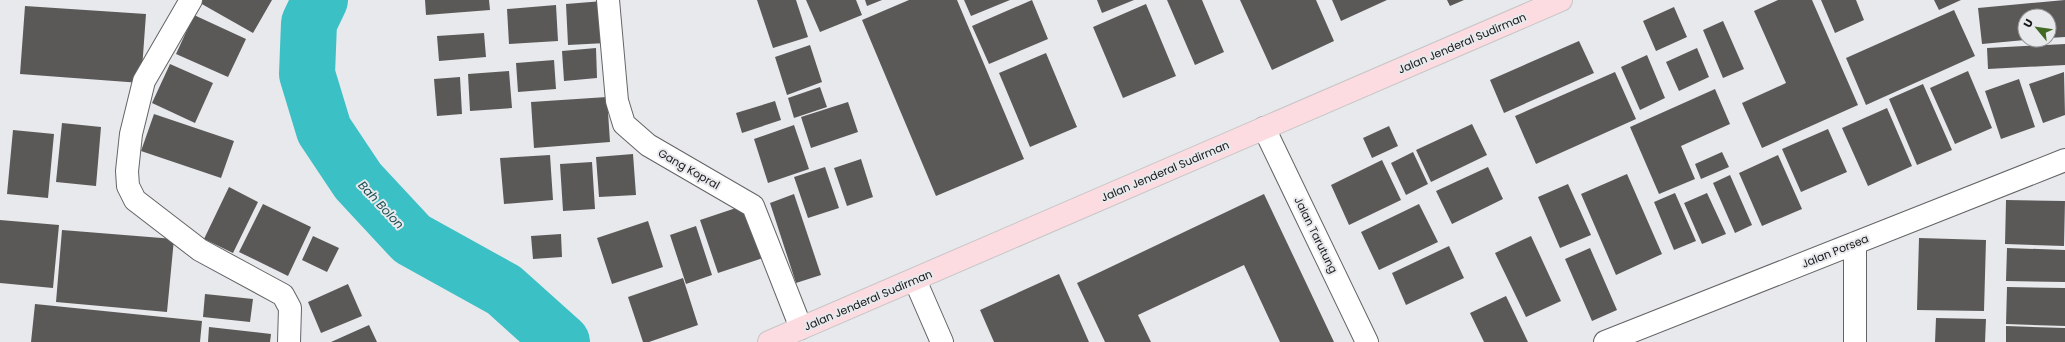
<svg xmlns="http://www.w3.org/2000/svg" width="2065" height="342" viewBox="0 0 2065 342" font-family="Poppins,sans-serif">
<rect width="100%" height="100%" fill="#e8e9ec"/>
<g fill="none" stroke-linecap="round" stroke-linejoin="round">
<path stroke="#3bc0c6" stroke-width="56" d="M320,0L309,23L307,74L324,130L358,181L412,239L504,290L562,342"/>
</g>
<path fill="#5b5958" d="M202,0H272L253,33L200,3Z
M425,0H489L490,10L426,15Z
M757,0H796L808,37L773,48Z
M806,0H856L862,15L820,32Z
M865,0H882L867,6Z
M909,0H957L1024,159L936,196L862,20Z
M964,0H1010L971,16Z
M1032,0L1048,39L989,64L972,26Z
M1097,0H1134L1102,13Z
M1167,0H1202L1224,52L1195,65Z
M1240,0H1316L1334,41L1272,70Z
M1332,0H1387L1341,21Z
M1447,0H1464L1450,6Z
M1778,0H1812L1858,105L1762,148L1742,103L1786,83L1754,11Z
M1821,0H1856L1864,20L1835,33Z
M1934,0H1961L1939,10Z
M2065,0V37L2049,38V16H2025V40L1982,44L1978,8Z
M603,1L606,43L568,45L566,4Z
M1146,4L1176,76L1123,98L1093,27Z
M556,5L558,41L509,44L507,9Z
M25,6L146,14L141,83L20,74Z
M1674,7L1687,37L1656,51L1643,21Z
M1954,10L1975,56L1866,105L1846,58Z
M194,15L246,39L228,77L176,54Z
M1723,21L1744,69L1723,78L1703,30Z
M484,33L486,57L439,61L437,36Z
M1579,41L1594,73L1504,113L1490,80Z
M2065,44V65L1988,69L1987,48Z
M810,45L822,82L787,95L775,57Z
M596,48L597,78L564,81L562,51Z
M1697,48L1709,77L1679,91L1666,62Z
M1046,53L1077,127L1030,147L999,73Z
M1647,55L1665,98L1640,110L1621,67Z
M554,60L556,89L518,92L516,63Z
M170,64L213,83L195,123L152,103Z
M509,71L512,108L470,111L468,74Z
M1968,71L1992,128L1955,144L1930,88Z
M1615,72L1636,119L1536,164L1515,116Z
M2064,72L2065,115L2043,123L2029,84Z
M460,77L462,114L437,116L434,79Z
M2019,79L2035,127L2001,139L1985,91Z
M1923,84L1952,150L1917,165L1889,99Z
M820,87L827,107L794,118L788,98Z
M1715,89L1730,124L1681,146L1695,179L1659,194L1630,127Z
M607,97L610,142L534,148L531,102Z
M775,101L781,120L742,133L736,113Z
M848,102L858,132L811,148L801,117Z
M1887,108L1912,166L1868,186L1842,128Z
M154,114L234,141L221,178L141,151Z
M62,123L101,127L96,186L56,182Z
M1472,124L1487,155L1431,182L1416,150Z
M794,125L809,169L768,183L754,139Z
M1389,126L1398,146L1372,158L1363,138Z
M1828,129L1847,172L1801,192L1782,149Z
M13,130L54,134L48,198L7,194Z
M1413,152L1428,184L1406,195L1391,163Z
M1722,152L1729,167L1701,179L1695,164Z
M633,154L636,195L599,197L596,157Z
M550,155L553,200L504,204L500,158Z
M1778,155L1802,209L1762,226L1739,173Z
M861,159L873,197L847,206L834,168Z
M1382,160L1401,200L1349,225L1331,185Z
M592,162L595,209L563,211L560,164Z
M825,167L839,208L808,218L794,177Z
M1488,167L1503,199L1452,224L1436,191Z
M1627,174L1662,254L1616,275L1581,194Z
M1730,175L1752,225L1735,233L1713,183Z
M1568,184L1591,235L1560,248L1538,197Z
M229,187L258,202L233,253L204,239Z
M1675,193L1696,241L1674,250L1654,202Z
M1707,193L1726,234L1702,244L1684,203Z
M794,194L821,275L796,283L770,203Z
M1264,194L1334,342H1280L1244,265L1138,315L1151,342H1105L1077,283Z
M2006,200L2065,201L2064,246L2005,244Z
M263,204L311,227L288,276L239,252Z
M1419,204L1438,242L1379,270L1361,232Z
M745,205L763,258L718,273L700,220Z
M0,220L59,225L53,288L0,283Z
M648,221L663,267L612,284L597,238Z
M696,226L712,275L686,284L670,235Z
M62,230L174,239L167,312L56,302Z
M561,234L562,257L533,259L531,236Z
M313,236L339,248L327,272L302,260Z
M1531,236L1561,301L1526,317L1495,253Z
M1919,238L1986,240L1984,311L1917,310Z
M1449,246L1464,278L1406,305L1392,273Z
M1590,248L1617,310L1592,321L1565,259Z
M2007,248L2065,250V282L2006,281Z
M1059,274L1089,342H994L980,310Z
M683,278L698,325L649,342H643L628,297Z
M348,284L362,316L321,333L308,302Z
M2007,287L2065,288V326L2006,324Z
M205,294L253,299L250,322L203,317Z
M1506,296L1528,342H1484L1470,313Z
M35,304L202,321L200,342H31Z
M1936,318L1986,319L1985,342H1935Z
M369,325L377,342H331Z
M2006,326L2065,328V342H2006Z
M209,327L271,334L270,342H208Z"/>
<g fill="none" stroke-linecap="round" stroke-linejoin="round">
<g stroke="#636466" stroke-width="24">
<path id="minor" d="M191,0L144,81L131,134L127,171L128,186L135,200L200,250L283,295L290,308L289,342
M608,0L617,101L624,124L648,145L753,206L801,328
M1264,128L1367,342
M1855,243V342
M915,280L942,342
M1605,342L2065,160"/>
</g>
<g stroke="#c7c7c8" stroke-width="24">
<path id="primary" d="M769,342L1561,0"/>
</g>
<use href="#minor" stroke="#fff" stroke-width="22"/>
<use href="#primary" stroke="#fcdbe1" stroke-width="22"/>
</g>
<g text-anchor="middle" stroke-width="4" stroke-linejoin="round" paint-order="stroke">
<g font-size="11" fill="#161718" stroke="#e8e9ec">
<text transform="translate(1462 43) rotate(-23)" y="4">Jalan Jenderal Sudirman</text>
<text transform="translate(689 169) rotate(30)" y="4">Gang Kopral</text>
<text transform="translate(1165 171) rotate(-23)" y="4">Jalan Jenderal Sudirman</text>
<text transform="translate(1316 235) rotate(64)" y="4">Jalan Tarutung</text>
<text transform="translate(1835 251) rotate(-22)" y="4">Jalan Porsea</text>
<text transform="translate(868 300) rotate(-23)" y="4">Jalan Jenderal Sudirman</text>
</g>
<g font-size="12" font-style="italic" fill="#184f52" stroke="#e8e9ec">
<text transform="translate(381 205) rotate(47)" y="4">Bah Bolon</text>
</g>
</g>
<g transform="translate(2037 28) rotate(299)"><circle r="19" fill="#e8e9ec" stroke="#949597"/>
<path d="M0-3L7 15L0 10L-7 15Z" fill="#426924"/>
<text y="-6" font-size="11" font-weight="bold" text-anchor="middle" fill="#161718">U</text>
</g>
</svg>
